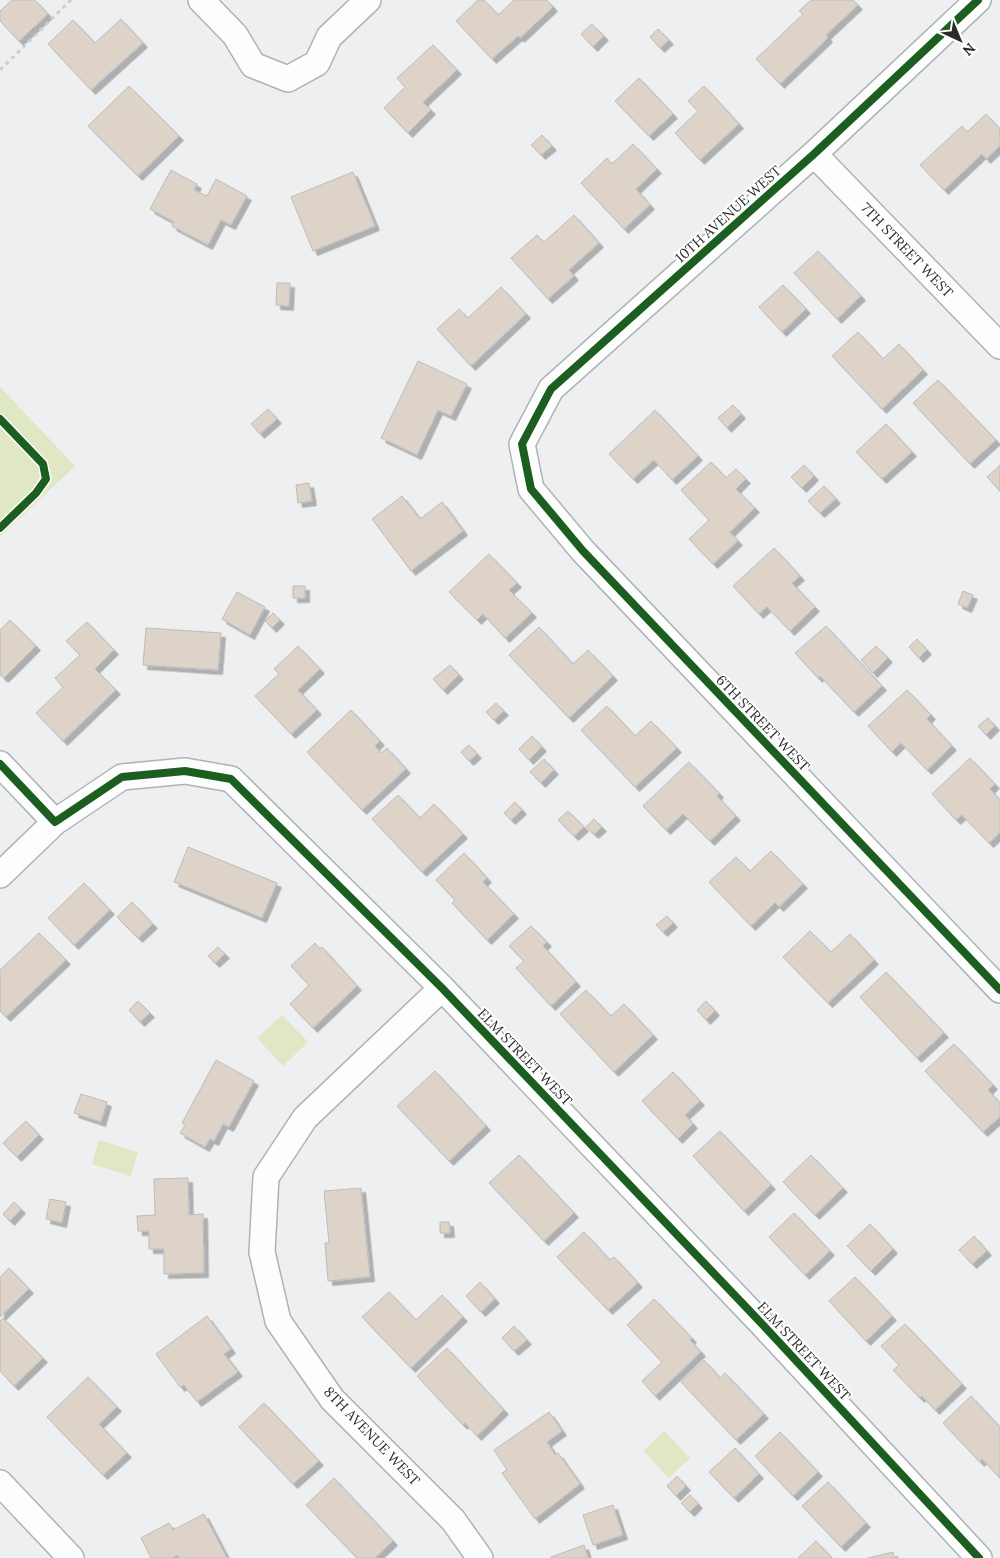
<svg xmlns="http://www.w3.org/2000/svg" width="1000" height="1558" viewBox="0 0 1000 1558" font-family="Lora,serif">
<defs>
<filter id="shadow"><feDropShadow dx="4.5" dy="4.5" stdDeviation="0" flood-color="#0004"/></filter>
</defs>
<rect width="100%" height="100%" fill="#edeff1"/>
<path fill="#e0e7c4" d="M0,387L75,466L0,537Z
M282,1015L308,1042L283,1066L257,1038Z
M99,1140L138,1152L131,1176L92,1164Z
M664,1431L690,1458L669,1478L643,1451Z"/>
<path fill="#ded3c9" stroke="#bcbcbd" filter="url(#shadow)" d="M12,0H35L48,14L19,41L0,21V11Z
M478,0H484L498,15L514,0H547L553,7L520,38L518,36L492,59L456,21Z
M811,0H853L858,5L826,35L828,38L780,84L756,59L803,14L799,11Z
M121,19L143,43L91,90L48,44L73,20L95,43Z
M592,24L604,36L593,47L581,34Z
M658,29L669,40L660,48L650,37Z
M433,45L457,70L423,102L431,110L408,133L384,108L405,87L397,78Z
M639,78L673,114L649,136L615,101Z
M129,86L179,136L138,176L88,126Z
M704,86L739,124L700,160L675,133L698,111L688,101Z
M986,114L1000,129V146L986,159L982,154L944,190L920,165L962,126L967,132Z
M542,135L552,146L541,155L531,145Z
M633,144L657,169L636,189L650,205L624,229L581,183L607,158L612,164Z
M171,170L197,184L194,190L207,196L216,179L247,196L231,225L221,220L208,245L172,226L174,222L150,209Z
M353,172L375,226L313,251L291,197Z
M574,215L599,243L569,270L574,276L548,299L511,258L537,235L544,242Z
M818,251L861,296L837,319L794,273Z
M277,283H290L289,306L276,305Z
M783,285L806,309L782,332L759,307Z
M501,287L526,314L471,366L437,329L459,309L468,318Z
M858,332L883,359L899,344L923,370L882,409L832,356Z
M418,361L467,384L451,416L438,410L417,455L381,438Z
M938,380L996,440L970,464L913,403Z
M733,405L741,414L727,428L718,418Z
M268,409L277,419L260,434L251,424Z
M655,410L698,456L672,480L654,460L633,479L609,454Z
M886,424L912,452L882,479L856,452Z
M711,462L726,478L736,469L746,479L736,489L755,508L730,532L738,541L713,564L689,539L709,520L681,490Z
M804,465L814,476L802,488L791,477Z
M1000,465V491L987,477Z
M309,483L312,501L298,503L296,485Z
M824,486L836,499L820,513L808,501Z
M402,496L420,519L442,502L463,531L411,571L372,519Z
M774,548L800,576L792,583L815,607L790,631L767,607L759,614L733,586Z
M489,554L517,583L509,590L532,613L505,638L483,614L477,620L449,592Z
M293,586H305V598H293Z
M963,591L973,595L967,608L958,604Z
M237,592L265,607L250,635L222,619Z
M273,613L280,620L272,628L265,621Z
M10,620L36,646L4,678L0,675V630Z
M87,622L114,650L95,669L116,690L63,741L36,713L63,687L55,678L80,655L66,641Z
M826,626L882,686L854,712L820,676L818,678L795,653Z
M539,627L573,664L588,650L613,676L569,718L509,655Z
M146,628L221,633L218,670L143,665Z
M917,639L927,650L919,658L909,647Z
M298,646L320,669L298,690L317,710L291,734L255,696L279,674L274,669Z
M876,646L888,658L873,673L861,660Z
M450,665L459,675L443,690L433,679Z
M907,690L931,715L927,719L952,746L927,770L901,743L892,752L868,726Z
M496,703L504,711L494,720L486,712Z
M607,706L635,736L651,721L677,748L635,787L581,730Z
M351,710L380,741L375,746L381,753L387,748L406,769L362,810L307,752Z
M988,718L995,726L986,735L978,726Z
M532,736L542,747L529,760L519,749Z
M469,745L477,754L469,761L461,752Z
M970,758L995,784L990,789L1000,800V833L989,843L962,815L956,820L932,794Z
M544,759L554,770L541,783L530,772Z
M689,762L719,793L717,796L736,816L710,841L683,814L666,830L643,806Z
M398,795L420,818L434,804L463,834L422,872L372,819Z
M515,802L522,810L511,820L504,813Z
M568,811L584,827L574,836L558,820Z
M594,819L602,827L594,834L586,827Z
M188,847L277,883L262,918L174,882Z
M771,851L803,884L779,907L775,903L751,926L709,882L736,857L750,871Z
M464,853L487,878L483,882L514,914L487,940L452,903L455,900L436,880Z
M84,883L110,910L74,945L48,918Z
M132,902L153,924L138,938L117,917Z
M667,916L673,923L663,932L656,925Z
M531,926L547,942L543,946L576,982L551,1006L516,968L524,961L509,946Z
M810,931L831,952L850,934L874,960L828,1003L783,957Z
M39,933L66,960L6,1017L0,1011V970Z
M315,943L320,949L322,947L357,986L313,1028L290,1004L309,985L291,966Z
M218,947L225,954L215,963L208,956Z
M886,972L944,1033L917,1058L860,997Z
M586,990L611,1016L624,1004L653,1035L614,1072L560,1014Z
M138,1001L150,1013L140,1022L129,1010Z
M706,1001L715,1011L706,1020L697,1010Z
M954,1044L993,1085L988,1090L1000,1103V1117L983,1132L925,1071Z
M216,1060L254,1081L229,1127L223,1124L214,1141L210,1139L205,1147L180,1133L185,1125L182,1123Z
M435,1071L486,1126L449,1161L397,1106Z
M673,1072L700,1101L685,1115L693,1124L678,1139L642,1101Z
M81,1094L107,1102L101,1122L74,1113Z
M26,1121L39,1135L17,1157L3,1143Z
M720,1131L771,1185L744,1211L693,1156Z
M519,1155L574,1213L544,1241L489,1183Z
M811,1155L843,1188L815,1215L783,1182Z
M188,1178L189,1215L203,1214L204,1273L164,1274V1249H149V1231H138L137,1216L155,1215L154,1179Z
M361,1188L370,1277L328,1281L325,1243H329L324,1191Z
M50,1199L66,1202L62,1223L46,1219Z
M14,1202L21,1209L10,1221L3,1214Z
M794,1213L830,1251L805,1275L769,1237Z
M440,1222H449L450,1233H440Z
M870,1224L893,1249L871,1271L847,1246Z
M584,1232L610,1260L614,1257L638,1283L608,1310L557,1257Z
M974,1236L987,1251L972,1264L959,1250Z
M9,1268L29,1289L0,1317V1277Z
M855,1277L892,1316L866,1341L829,1301Z
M480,1282L495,1299L481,1312L466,1296Z
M389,1292L416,1320L442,1295L463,1317L411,1368L362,1317Z
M654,1299L692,1338L690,1340L701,1352L655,1396L642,1381L662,1362L627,1325Z
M207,1316L231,1349L224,1354L238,1372L197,1402L184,1385L180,1387L156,1354Z
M3,1318L43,1358L14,1386L0,1371V1321Z
M905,1324L962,1384L935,1410L922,1396L920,1398L893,1370L899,1365L881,1346Z
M514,1326L527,1340L514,1351L502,1338Z
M447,1348L504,1410L477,1436L465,1423L463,1425L417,1376Z
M704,1360L720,1378L725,1373L764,1414L736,1440L681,1382Z
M88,1377L117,1407L99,1424L127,1453L103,1475L47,1417Z
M971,1396L1000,1427V1478L982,1459L980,1462L943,1423Z
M264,1403L319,1461L293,1484L239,1427Z
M549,1412L562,1431L547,1442L555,1455L558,1453L580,1484L535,1519L502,1473L507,1470L494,1450Z
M780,1432L818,1472L793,1496L755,1456Z
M735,1448L759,1474L734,1498L709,1472Z
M677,1476L686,1486L676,1496L667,1486Z
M334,1478L393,1541L375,1558H357L306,1505Z
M828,1482L866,1523L841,1547L802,1506Z
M690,1495L698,1504L690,1512L681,1503Z
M613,1505L623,1535L593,1545L583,1515Z
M204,1514L227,1558H179L178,1555L172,1558H151L141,1538L169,1523L173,1530Z
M816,1541L832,1558H798Z
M584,1545L588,1558H551V1557Z
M893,1552L894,1558H868Z"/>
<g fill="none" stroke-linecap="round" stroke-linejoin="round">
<g stroke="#b1b2b3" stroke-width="28">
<path id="street" d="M201,0L235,35L253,65L288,79L317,63L329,37L368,0
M978,0L814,154L551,389L522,444L531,489L583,551L1000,990
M814,154L1000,346
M0,764L55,822L122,777L185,771L231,779L442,988L763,1325L979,1558
M0,875L55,822
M442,988L305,1118L266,1177L262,1252L278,1321L332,1399L453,1520L480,1558
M0,1483L71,1558"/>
</g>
<path stroke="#ced0d0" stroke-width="3" stroke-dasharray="4 4" stroke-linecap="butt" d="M0,70L71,0"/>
<use href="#street" stroke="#fcfdfd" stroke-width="25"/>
<g stroke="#fff" stroke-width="11">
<path id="cycleway" d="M978,0L814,154L551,389L522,444L531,489L583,551L1000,990
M0,419L43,464L46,479L36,493L0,528
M0,764L55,822L122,777L185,771L231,779L442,988L763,1325L979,1558"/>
</g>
<use href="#cycleway" stroke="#1b5e20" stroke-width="8"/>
</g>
<g text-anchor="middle" stroke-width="4" stroke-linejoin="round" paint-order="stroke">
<g font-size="14" fill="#2a2b2c" stroke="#fff">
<text transform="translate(728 214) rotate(-42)" y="5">10TH AVENUE WEST</text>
<text transform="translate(907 250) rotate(46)" y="5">7TH STREET WEST</text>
<text transform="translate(763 723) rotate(46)" y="5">6TH STREET WEST</text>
<text transform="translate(525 1057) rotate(46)" y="5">ELM STREET WEST</text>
<text transform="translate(804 1351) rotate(47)" y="5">ELM STREET WEST</text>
<text transform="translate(372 1436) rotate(46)" y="5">8TH AVENUE WEST</text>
</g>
</g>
<g transform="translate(960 40) rotate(136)" stroke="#ffffff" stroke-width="4" paint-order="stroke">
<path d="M0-4L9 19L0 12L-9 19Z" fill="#2a2b2c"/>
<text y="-8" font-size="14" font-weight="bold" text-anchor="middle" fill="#2a2b2c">N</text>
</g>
</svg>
